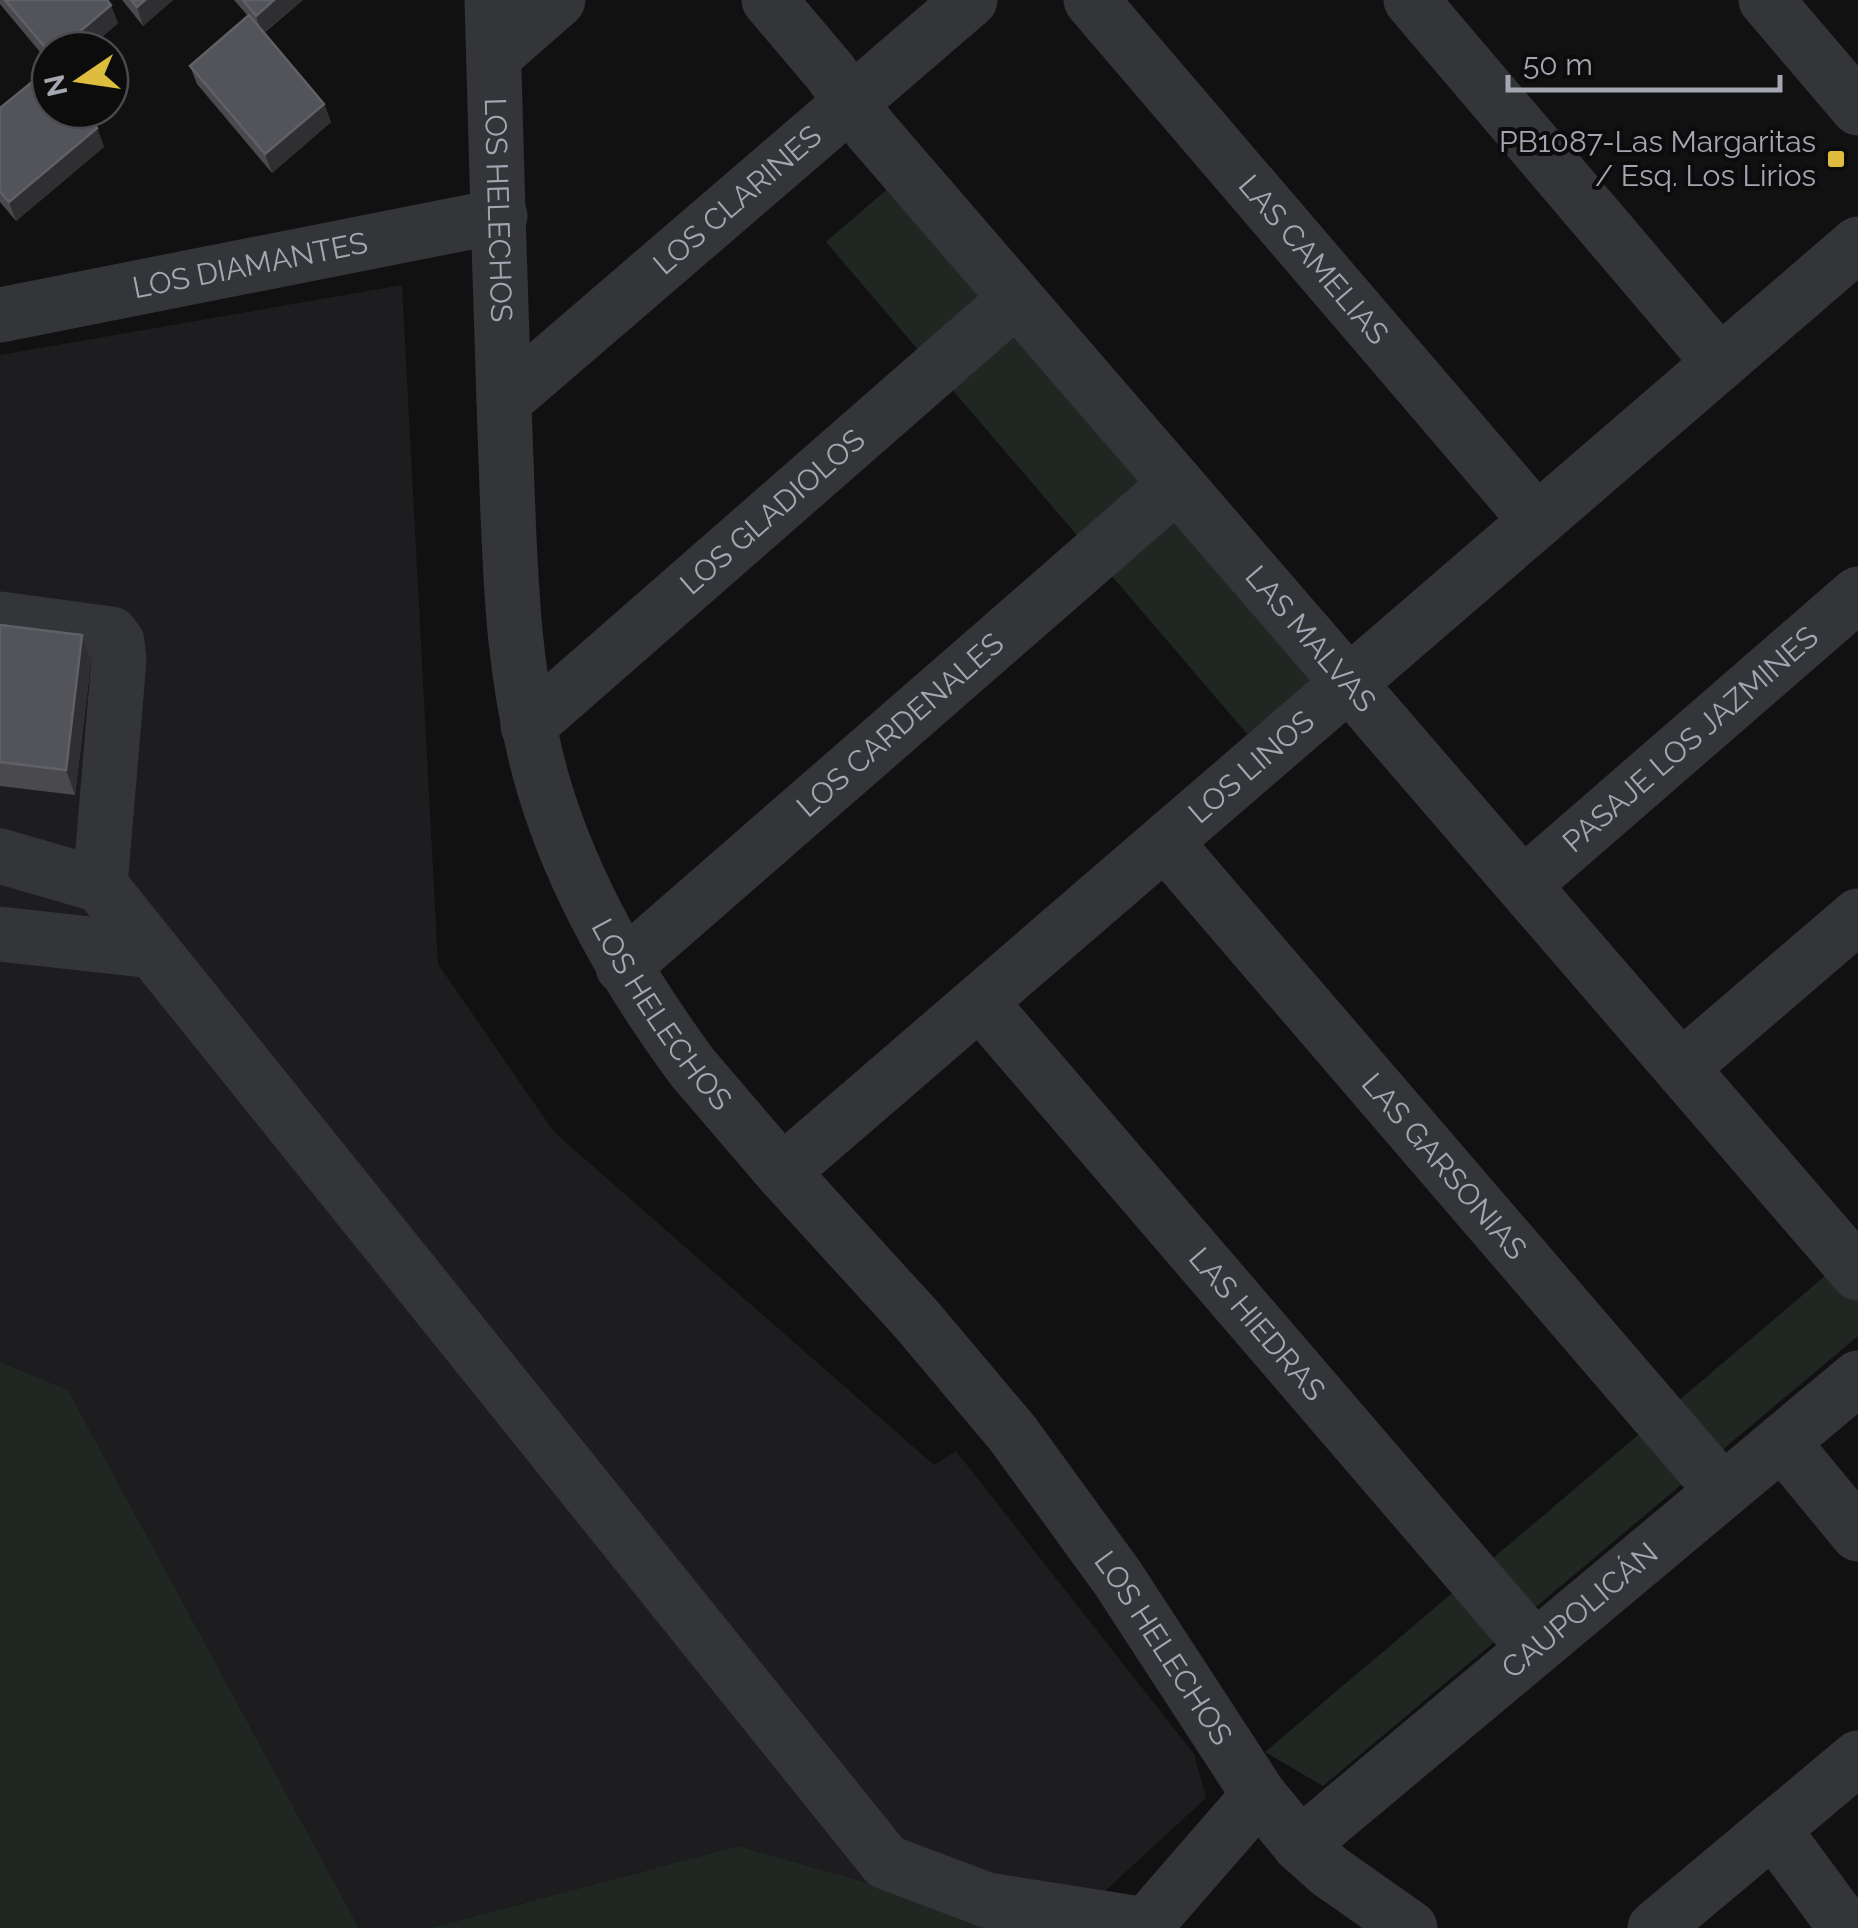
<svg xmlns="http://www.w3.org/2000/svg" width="1858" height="1928" viewBox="0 0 1858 1928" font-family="Raleway,sans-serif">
<rect width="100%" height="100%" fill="#111112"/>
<path fill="#1d1d1f" d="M402,285L438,964L554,1132L934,1465L956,1451L1194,1754L1206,1798L1065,1928H1028L738,1846L430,1928H359L68,1390L0,1362V355Z"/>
<path fill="#202621" d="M891,186L1314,680L1247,734L826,242Z
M1858,1248V1336L1323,1786L1265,1752Z
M0,1362L68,1390L359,1928H0Z
M738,1846L1028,1928H430Z"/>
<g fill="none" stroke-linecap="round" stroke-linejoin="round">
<g stroke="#343539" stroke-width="55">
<path id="s1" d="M492,0C496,144 500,289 505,433C510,555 509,668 544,787C575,890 629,981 692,1067L782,1172L917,1320L1013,1434L1117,1577L1259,1795L1300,1845L1329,1871L1410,1928"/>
<path id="s2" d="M769,0L830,72L870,129L1858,1273"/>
<path id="s3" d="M1091,0L1537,521"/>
<path d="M1411,0L1720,363"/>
<path d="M1766,0L1858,108"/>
<path d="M494,56L558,0"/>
<path id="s4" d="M0,315L500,216"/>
<path id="s5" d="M504,401L970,0"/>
<path d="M0,619L111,634L117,642L119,660L100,885"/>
<path id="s6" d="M528,726L1016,299"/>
<path id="s7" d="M1165,842L1723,1491"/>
<path d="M0,856L100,885L886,1862L987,1900L1146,1925L1259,1795"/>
<path id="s8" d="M1523,885L1858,594"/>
<path d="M0,934L153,951"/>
<path id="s9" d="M623,967L1177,484"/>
<path id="s10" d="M980,1002L1535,1648"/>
<path d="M1681,1068L1858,916"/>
<path id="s11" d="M782,1172L1858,244"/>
<path d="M1782,1442L1858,1534"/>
<path d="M1773,1829L1846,1928"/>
<path id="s12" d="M1300,1845L1858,1378"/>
<path d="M1655,1928L1858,1758"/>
</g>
</g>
<path fill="#4a4a4e" d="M0,0H107L118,23L87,50H50V64L0,4Z
M122,0H173L143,26Z
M234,0H303L264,33L324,104L331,122L272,173L197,84L190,66L248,16Z
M0,108L97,128L104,147L16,221L0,202Z
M0,625L82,635L91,660L75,795L0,786Z"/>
<path fill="#2f2f32" d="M145,0H173L143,26L137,7Z
M274,0H303L262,34L256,16Z
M111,5L118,23L87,50H58Z
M324,104L331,122L272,173L265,154Z
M97,128L104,147L16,221L9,202Z
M82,635L91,660L75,795L66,770Z"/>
<path fill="#535459" stroke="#606167" stroke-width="2.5" d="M5,0H107L111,5L58,50H50V53Z
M131,0H145L137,7Z
M243,0H274L256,16Z
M249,15L324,104L265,154L190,66Z
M48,69L50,72V110H82L97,128L9,202L0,192V108Z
M0,625L82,635L66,770L0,762Z"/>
<rect fill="#debd3e" stroke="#0c0c0d" stroke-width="4" x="1826" y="149" width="20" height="20" rx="5"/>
<g text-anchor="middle" stroke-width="8" stroke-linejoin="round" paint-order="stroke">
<g font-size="30" fill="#a4a6b1" stroke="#0c0c0d" text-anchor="end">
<text x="1816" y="152">PB1087-Las Margaritas<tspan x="1816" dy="34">/ Esq. Los Lirios</tspan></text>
</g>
<g font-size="30" fill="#a4a6b1" stroke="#0c0c0d">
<text dy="10" stroke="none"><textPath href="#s5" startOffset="308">LOS CLARINES</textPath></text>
<text dy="10" stroke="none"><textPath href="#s1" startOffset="210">LOS HELECHOS</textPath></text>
<text dy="10" stroke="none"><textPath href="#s3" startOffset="342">LAS CAMELIAS</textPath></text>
<text dy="10" stroke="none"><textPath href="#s4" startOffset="255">LOS DIAMANTES</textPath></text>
<text dy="10" stroke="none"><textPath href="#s6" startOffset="325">LOS GLADIOLOS</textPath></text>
<text dy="10" stroke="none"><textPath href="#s2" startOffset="838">LAS MALVAS</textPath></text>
<text dy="10" stroke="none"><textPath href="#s9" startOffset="368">LOS CARDENALES</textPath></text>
<text dy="10" stroke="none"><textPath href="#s8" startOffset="222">PASAJE LOS JAZMINES</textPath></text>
<text dy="10" stroke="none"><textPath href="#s11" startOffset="620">LOS LINOS</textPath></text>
<text dy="10" stroke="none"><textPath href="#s1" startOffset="1048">LOS HELECHOS</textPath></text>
<text dy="10" stroke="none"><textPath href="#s7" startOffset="428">LAS GARSONIAS</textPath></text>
<text dy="10" stroke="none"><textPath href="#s10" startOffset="425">LAS HIEDRAS</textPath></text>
<text dy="10" stroke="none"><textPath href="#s12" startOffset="365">CAUPOLICÁN</textPath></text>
<text dy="10" stroke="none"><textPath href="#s1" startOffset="1858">LOS HELECHOS</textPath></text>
</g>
</g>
<g transform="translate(80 80) rotate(257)"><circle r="48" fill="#0c0c0d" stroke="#494a4f" stroke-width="2.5"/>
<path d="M0-8L18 38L0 25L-18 38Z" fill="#debd3e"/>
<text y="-15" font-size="28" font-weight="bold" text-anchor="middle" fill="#a4a6b1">N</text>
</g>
<path d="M1508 75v15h272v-15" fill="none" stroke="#a4a6b1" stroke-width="5"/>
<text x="1523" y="75" font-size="30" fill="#a4a6b1" stroke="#0c0c0d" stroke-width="8" paint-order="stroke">50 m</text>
</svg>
